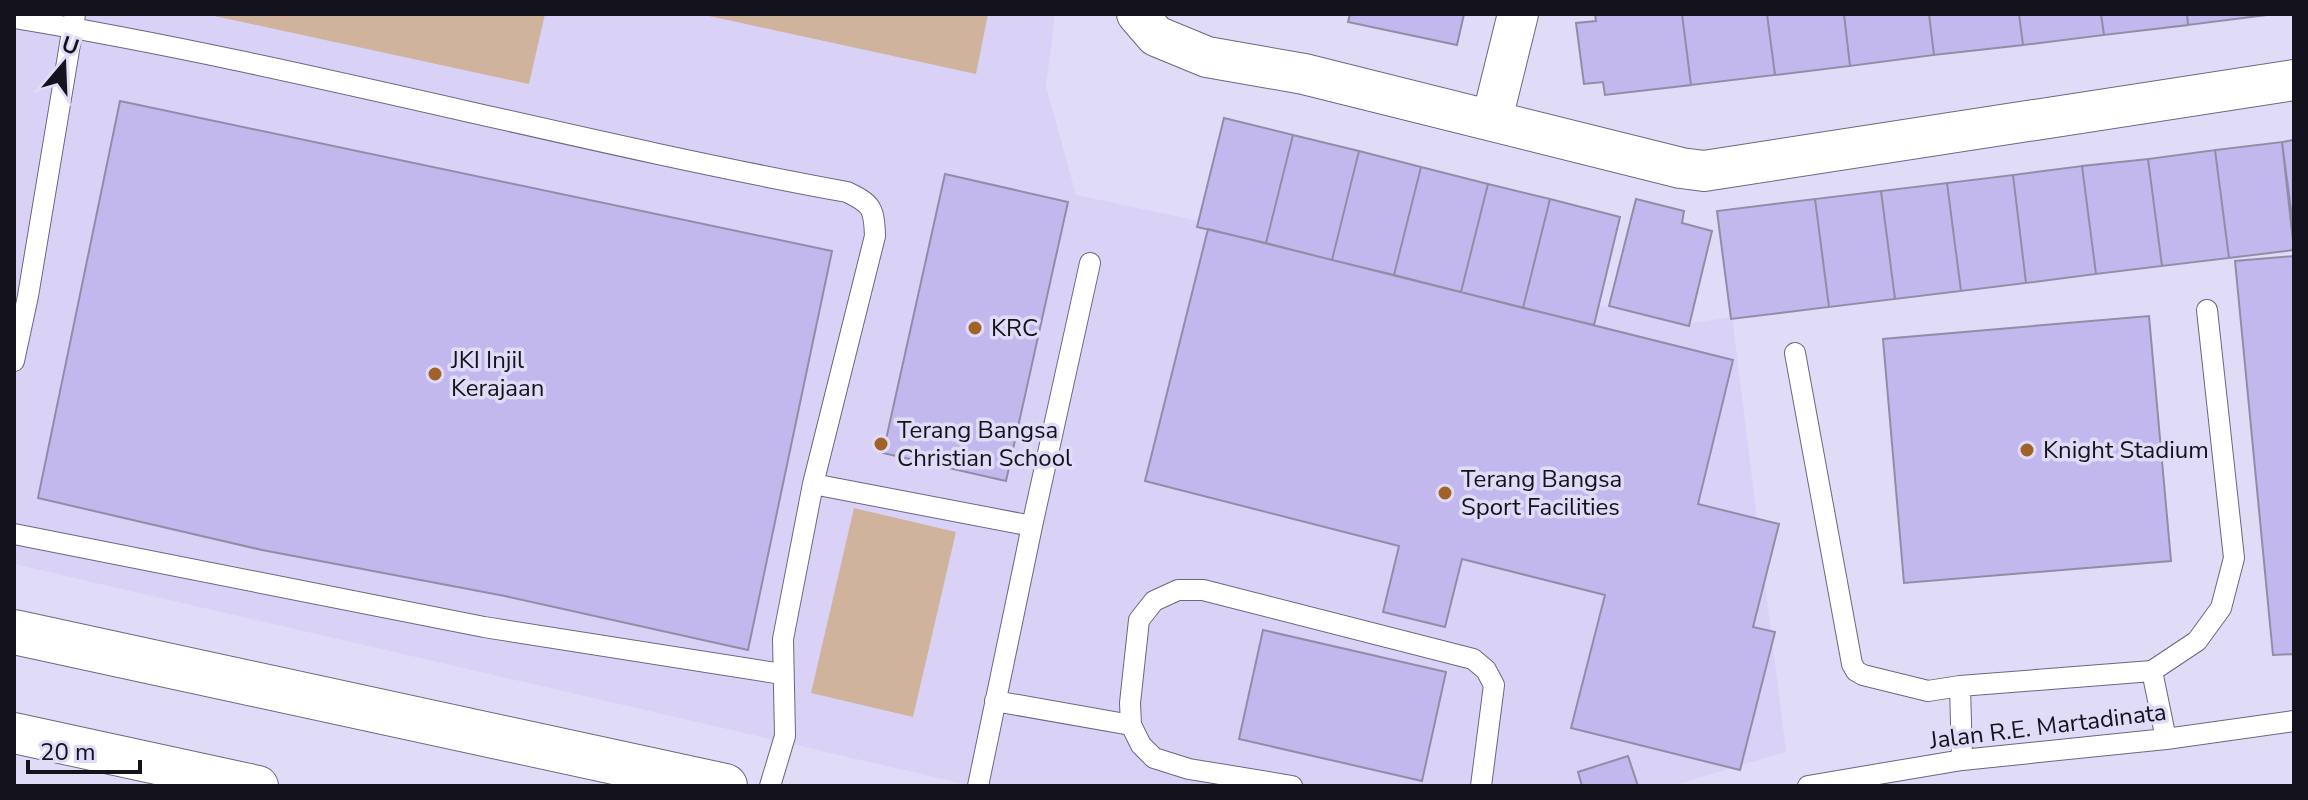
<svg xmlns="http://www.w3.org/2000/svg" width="2308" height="800" viewBox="0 0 2308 800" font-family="'Nunito Sans',sans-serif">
<rect width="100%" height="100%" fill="#e0dbf7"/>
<path fill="#d9d2f6" d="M14,14H1055L1046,86L1076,195L1686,324L1732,317L1786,752L1671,786H973L14,564Z"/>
<path fill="#d0b39c" d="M205,14H545L529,84Z
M700,14H988L976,74Z
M854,508L956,532L913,717L811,693Z"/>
<path fill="#c3b8ed" stroke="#928da7" stroke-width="2" d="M1350,14H1464L1457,45L1348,22Z
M1595,14H1682L1691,85L1605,95L1603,82L1584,84L1576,23L1596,21Z
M1682,14H1767L1775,75L1691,85Z
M1767,14H1844L1850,66L1775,75Z
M1844,14H1929L1934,55L1850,66Z
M1929,14H2019L2023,45L1934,55Z
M2019,14H2101L2104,35L2023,45Z
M2101,14H2187L2188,25L2104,35Z
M2187,14H2275L2188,25Z
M120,101L832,251L748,650L505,596L262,550L38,498Z
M1224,118L1293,135L1266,243L1197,227Z
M1293,135L1359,151L1332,260L1266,243Z
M2294,140V233L2282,142Z
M2282,142L2294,250L2229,258L2215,150Z
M2215,150L2229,258L2162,266L2148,159Z
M1359,151L1421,167L1394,275L1332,260Z
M2148,159L2162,266L2096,274L2082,166Z
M2082,166L2096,274L2026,283L2013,175Z
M1421,167L1488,184L1461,292L1394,275Z
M945,174L1068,202L1006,481L883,453Z
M2013,175L2026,283L1961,291L1947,183Z
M1947,183L1961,291L1895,299L1881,191Z
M1488,184L1550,199L1523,308L1461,292Z
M1881,191L1895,299L1829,307L1815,199Z
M1550,199L1620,217L1594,325L1523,308Z
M1636,199L1684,211L1682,223L1712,231L1689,326L1609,306Z
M1815,199L1829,307L1731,319L1717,211Z
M1208,229L1733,360L1698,504L1779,524L1753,627L1775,632L1740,770L1571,728L1605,595L1462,559L1445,627L1383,612L1399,546L1145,481Z
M2294,256V654L2273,655L2235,261Z
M2149,316L2171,561L1904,583L1883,339Z
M1263,630L1446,672L1422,781L1239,739Z
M1628,756L1638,786H1582L1578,772Z"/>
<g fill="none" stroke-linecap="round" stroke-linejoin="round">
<g stroke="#6c6780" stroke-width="22">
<path id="lane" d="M14,18C294,64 568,141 847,192C872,204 874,208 875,236L813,484L783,639L785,736L770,786
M1795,353L1852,664L1856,671L1863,675L1928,691L1960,686L1962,760
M14,361L28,296L75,14
M813,484L1032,526
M14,534L484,627L782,674
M2152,671L2197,641L2221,608L2234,558L2207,310
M1960,686L2152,671L2166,739
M995,701L1131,725
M978,786L1032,526L1090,263
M1292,786L1189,769L1154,758L1141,745L1131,725L1130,703L1139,620L1154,601L1178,590H1203L1473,659L1486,670L1494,685L1481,786
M1808,786L1962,760L2166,739L2294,721"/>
</g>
<g stroke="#6c6780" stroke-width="42">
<path id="street" d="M1137,14L1156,36L1207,57L1304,74L1681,168L1704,171L2294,80
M1492,119L1518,14
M14,733L258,786"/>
</g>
<g stroke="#6c6780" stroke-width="46">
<path id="secondary" d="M14,632L725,786"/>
</g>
<use href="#lane" stroke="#fff" stroke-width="20"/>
<use href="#street" stroke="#fff" stroke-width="40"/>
<use href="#secondary" stroke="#fff" stroke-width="44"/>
</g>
<g fill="#a06227" stroke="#e0dbf7" stroke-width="3">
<circle cx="975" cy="328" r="8"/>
<circle cx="435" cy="374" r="8"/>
<circle cx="881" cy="444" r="8"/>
<circle cx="2027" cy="450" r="8"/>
<circle cx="1445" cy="493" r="8"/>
</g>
<g text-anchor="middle" stroke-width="7" stroke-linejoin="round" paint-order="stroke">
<g font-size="24" fill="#14121c" stroke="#e0dbf7" text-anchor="start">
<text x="991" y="336">KRC</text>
<text x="451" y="368">JKI Injil<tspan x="451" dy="28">Kerajaan</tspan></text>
<text x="897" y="438">Terang Bangsa<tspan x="897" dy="28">Christian School</tspan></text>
<text x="2043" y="458">Knight Stadium</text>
<text x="1461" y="487">Terang Bangsa<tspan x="1461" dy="28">Sport Facilities</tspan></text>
</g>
<g font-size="24" fill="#14121c" stroke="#e0dbf7">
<text transform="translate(2048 726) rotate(-7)" y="8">Jalan R.E. Martadinata</text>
</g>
</g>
<rect width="2308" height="800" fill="none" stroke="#14121c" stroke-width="32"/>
<g transform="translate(64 64) rotate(19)" stroke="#e0dbf7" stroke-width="6" paint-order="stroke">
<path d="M0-6L14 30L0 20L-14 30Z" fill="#14121c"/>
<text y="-12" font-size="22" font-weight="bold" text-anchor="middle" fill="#14121c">U</text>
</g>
<path d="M28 760v12h112v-12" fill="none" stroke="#14121c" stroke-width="4"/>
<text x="40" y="760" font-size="24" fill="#14121c" stroke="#e0dbf7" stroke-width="6" paint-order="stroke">20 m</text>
</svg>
